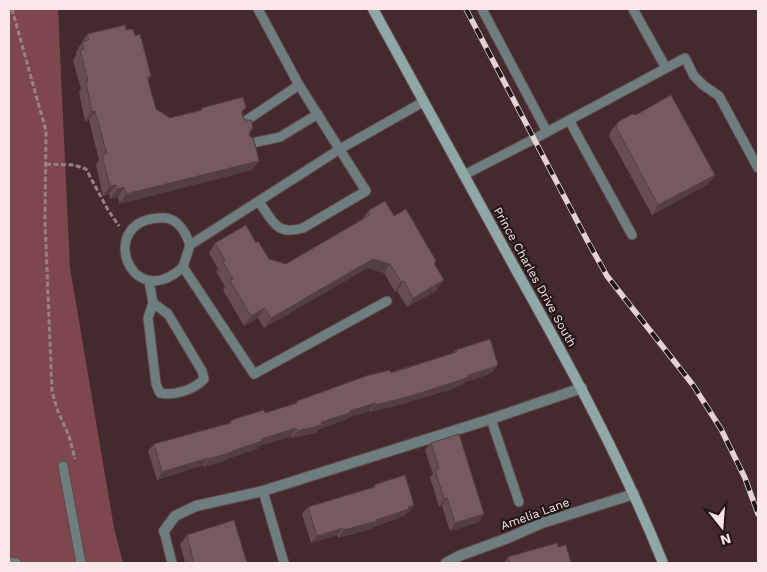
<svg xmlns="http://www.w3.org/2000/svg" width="767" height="572" viewBox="0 0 767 572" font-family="'Work Sans',sans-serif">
<rect width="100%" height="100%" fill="#442a2c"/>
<path fill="#7e474e" d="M9,9H58L70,268L114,528L123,563H9Z"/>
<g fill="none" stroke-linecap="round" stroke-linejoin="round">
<g stroke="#61484a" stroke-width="11">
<path id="service" d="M258,9L299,85L366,191L303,228C276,236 273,221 259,202
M482,9L547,132
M633,9L666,68
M569,120L632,235
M241,124L299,85
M248,144L280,137L318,114
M464,175L534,139L685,58L694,76L703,85L719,96L758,168
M183,267C129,317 94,215 165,218C178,219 186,233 190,245
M149,281L153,303L148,318L156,384L160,393C174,396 194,390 204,379L202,371L168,314L153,303
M387,301L254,374L183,267L190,245L340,149L423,102
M491,419L519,502
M63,466L81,563
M263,491L284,563
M164,531L172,563
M9,562L16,563"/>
</g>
<g stroke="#61484a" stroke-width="12">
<path id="minor" d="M164,531L175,516L196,506L263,491L491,419L582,388
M446,563L459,556L508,538L542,523L634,494"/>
</g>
<g stroke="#61484a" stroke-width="12">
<path id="secondary" d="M373,9C420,96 468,183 516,270C570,366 622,461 663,563"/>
</g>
<path stroke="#988283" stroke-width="3" stroke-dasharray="5 2.5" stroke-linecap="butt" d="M12,9L46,131L45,221L52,391L57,409L69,436L75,459
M46,164L74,165L86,169L108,210L119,226"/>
<use href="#service" stroke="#6e7d7d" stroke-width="9"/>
<use href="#minor" stroke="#6e7d7d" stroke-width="10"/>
<use href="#secondary" stroke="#8fa7a7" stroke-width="10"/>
<g stroke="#e5d2d3" stroke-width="5.5">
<path id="rail" d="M466,9L587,240L607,276L693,385L721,429L745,478L758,514"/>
</g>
<use href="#rail" stroke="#221617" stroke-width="4" stroke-dasharray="11" stroke-linecap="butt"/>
</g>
<path fill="#664d50" d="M126,30L135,36L151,76L148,80L156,109L170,118L200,111L202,108L242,114V115L253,128L249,135L259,161L252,170L119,204L118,197L110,199L109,194L103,196L96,165L99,160L89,120L85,121L79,92L81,89L73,60L76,55V52L87,34Z
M636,115L715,175L708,184L652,215L609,136L611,131L618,122Z
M368,211L394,216L434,264L437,290L407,307L397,291L395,292L384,273L367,268L264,328L258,318L244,326L223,290L225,287L216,271L218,269L209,253L215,243H256L269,259L286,264L362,220Z
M456,350L493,372L483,376L465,382L463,384L452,389L402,404L370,412L369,411L347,418L345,420L319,429L316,433L291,438V436L259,446L257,449L229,458L227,460L204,467L203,465L157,480L148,451L154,444L229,423L230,421L265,413L295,404L297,401L453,353Z
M431,443L479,522L450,531L442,506L439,507L430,477L433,474L425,450Z
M374,485L414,505L409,512L406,513L404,516L373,527L371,529L338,538L337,535L311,543L302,514L308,507L373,487Z
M187,535L247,563H185L180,544Z
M558,547L571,563H504L508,557Z"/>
<path fill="#533f41" d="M95,111L89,120L85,121L92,112Z
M259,161L252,170L119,204L126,194Z
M715,175L708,184L652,215L658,205Z
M116,185L109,194L103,196L110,186Z
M124,187L118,197L110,199L117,189Z
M373,259L390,264L384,273L367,268L264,328L271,318Z
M444,280L437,290L407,307L413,298Z
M404,281L397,291L395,292L401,282Z
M265,308L258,318L244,326L251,316Z
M498,365L493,372L483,376L465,382L463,384L452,389L402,404L370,412L375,405Z
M375,403L369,411L347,418L345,420L319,429L316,433L291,438L297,431L321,422L350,411Z
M296,428L291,436L259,446L257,449L229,458L227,460L204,467L209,459L261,439Z
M208,458L203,465L157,480L162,472Z
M447,498L442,506L439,507L444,499Z
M414,505L409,512L406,513L404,516L373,527L371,529L338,538L344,530L376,520Z
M484,514L479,522L450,531L455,523Z
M343,528L337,535L311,543L317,536Z"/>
<path fill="#775a5d" stroke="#533f41" d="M125,25L126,30L133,29L135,36L140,34L151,76L147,77L156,109L170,118L202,110V108L243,97L246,108L242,111V115L245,120H251L253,128L250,130L249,135L254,140L259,161L126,194L124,187L117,189L116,185L110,186L102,155L107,154L95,111L92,112L86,82L88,81L80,50L84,49L82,42L89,40L87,34Z
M671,95L715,175L658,205L616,127L618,122L632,114L636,115Z
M385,201L394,216L406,209L436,261L434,263L444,280L413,298L404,281L401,282L390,264L373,259L271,318L265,308L251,316L230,280L233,279L223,262L225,260L215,243L246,225L256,243L258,241L269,259L286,264L370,215L368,211Z
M490,339L498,365L488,369L468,375V377L458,381L407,397L375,405V403L350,411V413L321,422L322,425L297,431L296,428L261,439L262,441L232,451V452L209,459L208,458L162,472L154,444L231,423L230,421L238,418L264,410L265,413L297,403V401L366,376L390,370L391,373L457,352L456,350Z
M459,434L484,514L455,523L447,498L444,499L435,470L439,469L431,443Z
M405,475L414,505L408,507L409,509L376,520L377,521L344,530L343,528L317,536L308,507L375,487L374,485Z
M234,520L247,563H194L187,535Z
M557,543L558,547L566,545L571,563H508H509L508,557Z"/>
<g text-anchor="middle" stroke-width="4.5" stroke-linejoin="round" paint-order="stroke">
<g font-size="12" fill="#f9e7e8" stroke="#221617">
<text transform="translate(535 277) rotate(61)" y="4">Prince Charles Drive South</text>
<text transform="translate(535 514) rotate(-20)" y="4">Amelia Lane</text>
</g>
</g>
<rect width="767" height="572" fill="none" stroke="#f9e7e8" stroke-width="20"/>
<g transform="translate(722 527) rotate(163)" stroke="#221617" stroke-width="4" paint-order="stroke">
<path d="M0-4L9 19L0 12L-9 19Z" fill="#f9e7e8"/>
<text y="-8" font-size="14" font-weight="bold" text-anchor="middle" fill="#f9e7e8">N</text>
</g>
</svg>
